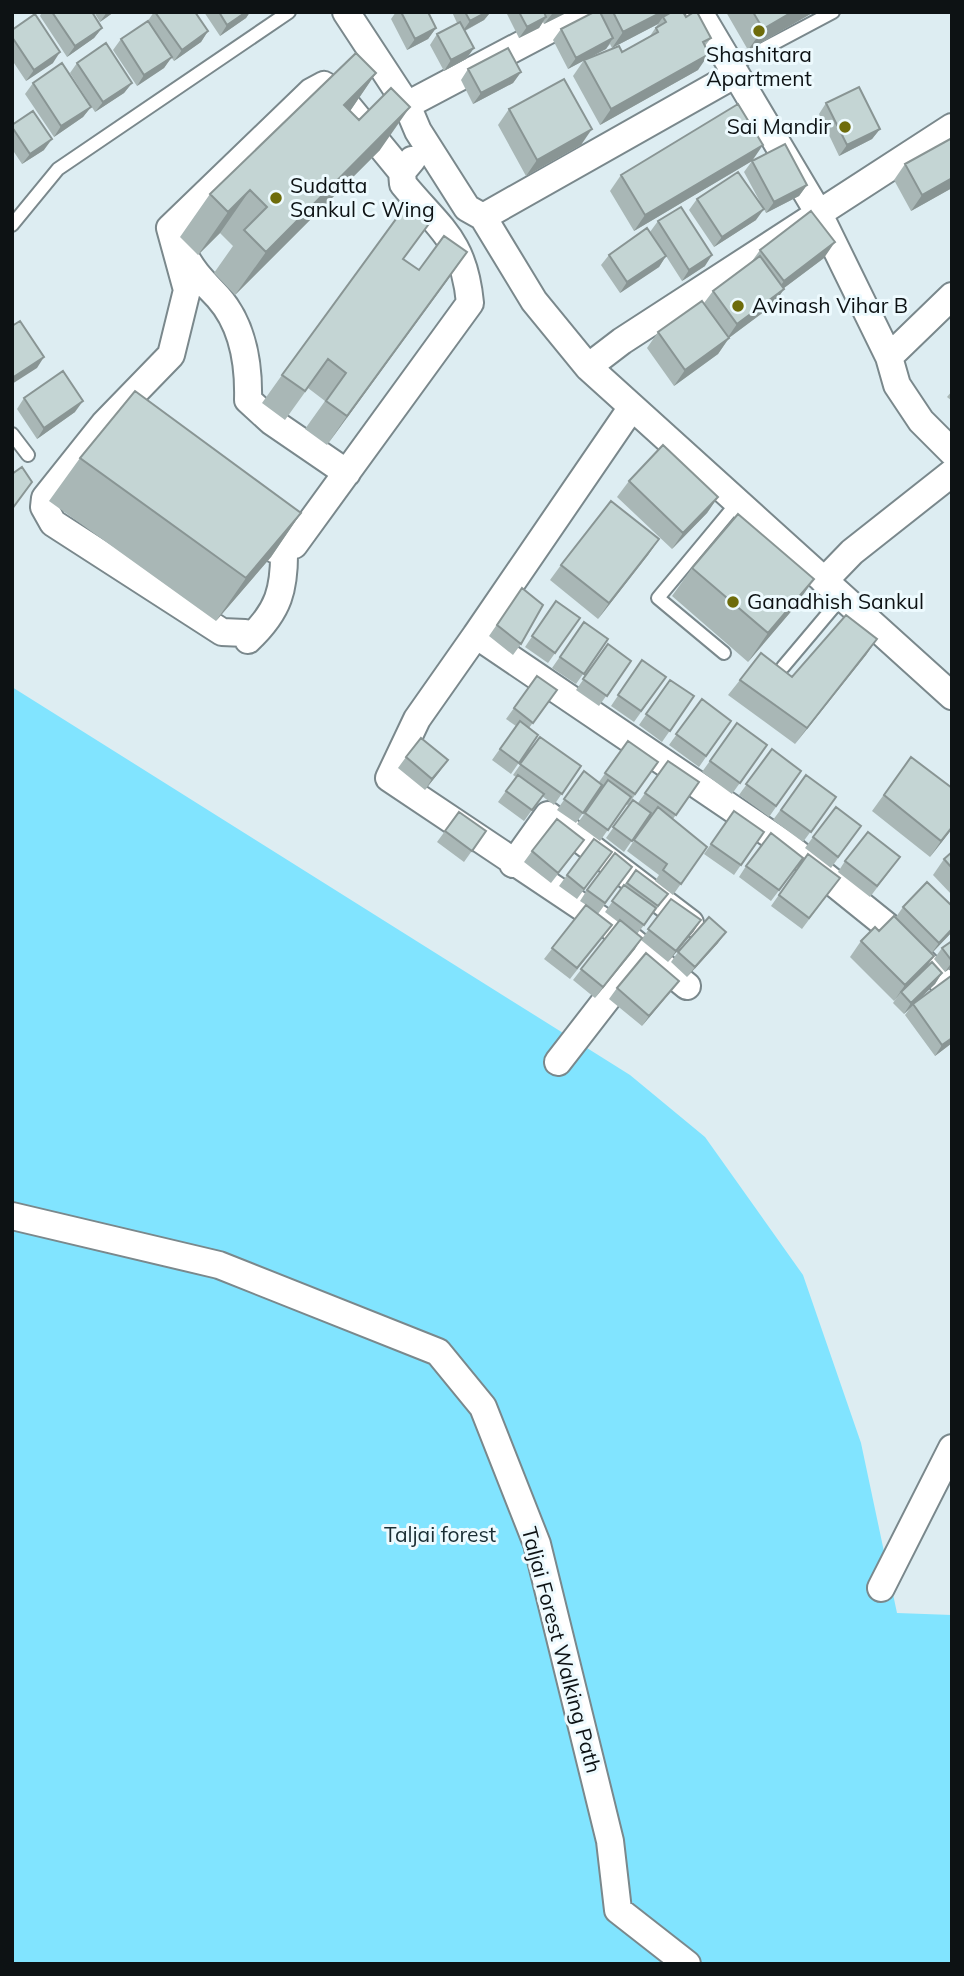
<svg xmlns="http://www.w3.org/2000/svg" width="964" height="1976" viewBox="0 0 964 1976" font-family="Mulish,sans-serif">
<rect width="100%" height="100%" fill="#ddedf2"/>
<path fill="#81e4ff" d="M12,687L630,1075L705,1137L803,1275L861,1443L897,1613L952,1615V1964H12Z"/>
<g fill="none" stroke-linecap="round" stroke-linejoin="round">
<g stroke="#7a888c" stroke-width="16">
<path id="lane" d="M731,66L833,12
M12,225L58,169L289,12
M12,434L28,455
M724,653L658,598L737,503
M783,667L842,597"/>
</g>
<g stroke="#7a888c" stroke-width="30">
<path id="street" d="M346,12L407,105L418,131L467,208L483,217L534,301L588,367L952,696
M699,12L818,212L889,357L897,385L921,421L952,452
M407,105L583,12
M483,217L736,74
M184,254C193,272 204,282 218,297C243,325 249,364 248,400L271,421L347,473
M889,357L952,296
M588,367L622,341L952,127
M632,407L476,635L789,847L887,926L952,991
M270,546L274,549L294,545L470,303C464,240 440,229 403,184L402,172L412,160
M284,547C285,589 279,611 248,640L245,633L222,632L53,523L44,507L45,498L104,424L171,355L187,290L170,228L311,92L324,85L338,94L402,172
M824,581L852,552L952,473
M476,635L417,719L389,778L628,938L687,986
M513,864L548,815L690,923
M558,1062L644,951
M12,1216L219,1265L438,1352L483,1407L537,1544L610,1841L618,1910L687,1964
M881,1588L952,1448"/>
</g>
<use href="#lane" stroke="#fff" stroke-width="12"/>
<use href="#street" stroke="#fff" stroke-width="26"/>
</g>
<path fill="#a9b7b6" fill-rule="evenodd" d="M42,12H92L102,28L94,38L67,57L40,16Z
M94,12H114L100,22Z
M154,12H195L208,31L201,42L174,61L171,57L164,68L137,86L113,50L121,39L147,22Z
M204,12H250L246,18L220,36Z
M396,12H428L436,28L428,39L407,50L391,19Z
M452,12H492L489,14L484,20L465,31L474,48L466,59L444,71L430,45L437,34L457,23Z
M506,12H568L544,24L543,22L539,28L519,38Z
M594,12H683L686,17L711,38L705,46L698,70L600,125L573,76L584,60L568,69L553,40L561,29ZM658,24L650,36L622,52L584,60L606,49L610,44L612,48Z
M726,12H814L748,50Z
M12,30L53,63L26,81L12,60Z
M77,63L132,83L124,93L95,112L70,73Z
M468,69L521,72L513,83L473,104L461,80Z
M376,73L350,111L380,150L235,295L214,273L233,246L220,233L198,255L180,237L210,194Z
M33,83L91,107L83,117L54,137L25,94Z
M826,103L880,129L872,139L839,156L819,114Z
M509,109L581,145L526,176L498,125Z
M12,125L44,150L22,164L12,149Z
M952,138V188L911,211L894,180L905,164Z
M752,161L634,231L610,191L621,175Z
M752,161L807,185L799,196L766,213L744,172Z
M697,199L756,220L714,247L689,210Z
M658,221L705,266L682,281L666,256L659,267L620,293L601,265L609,255L650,232Z
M760,250L824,258L784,288V289L773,305L729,338L718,354L674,386L647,348L658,332L704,303L713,291L750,264Z
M467,252L327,445L305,429L325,401L308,388L285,420L262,403L282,375L404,259L419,270Z
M952,391V401L947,397Z
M24,398L75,412L37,439L17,409Z
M80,458L301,513L271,557L216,621L49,501Z
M629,481L718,497L707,513L672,549L617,497Z
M659,539L648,555L598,619L550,580L561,565Z
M692,568L794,608L748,662L672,596Z
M522,588L521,644L513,655L489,636Z
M556,601L580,618L548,663L525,647Z
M584,622L608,639L576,684L552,668Z
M877,639L866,655L795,744L728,695L740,680L792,677Z
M608,644L631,661L599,706L576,690Z
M642,660L666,677L634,722L611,706Z
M537,676L557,690L529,728L538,735L511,774L492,760L516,726L506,719Z
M670,680L694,696L662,742L639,725Z
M702,699L731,721L699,767L669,745Z
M737,723L767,745L732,794L702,772Z
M540,737L581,766L554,805L542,796L524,821L498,802L516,777L513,775Z
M628,741L658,762L628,805L626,804L600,841L577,824L603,788L601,787L576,823L557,810L584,771L599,782Z
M772,749L801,771L769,817L739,795Z
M406,757L440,771L425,790L398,768Z
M911,757L952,788V829L930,857L872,811Z
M668,761L699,782L673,819L707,847L673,895L655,881L659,875L627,851L652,814L651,813L624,852L606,838L633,800L638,803Z
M806,775L836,797L803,842L773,820Z
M734,811L764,832L734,875L704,854Z
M459,812L486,831L464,862L437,842Z
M861,826L831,868L805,848L813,837Z
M532,851H576L551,883L524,862Z
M612,852L577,899L559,886L567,875Z
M952,852V895L933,875L944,859Z
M808,854L840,878L802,929L771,906Z
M845,861L892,868L870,897L838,872Z
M746,866L796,868L771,901L739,877Z
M632,867L598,914L612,925L570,979L544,959L586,905L580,901L587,890Z
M636,870L660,905L637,934L635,949L595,998L573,980L618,922L605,912L624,885Z
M671,899L694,931L668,962L641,940Z
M952,906V932L932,953L934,956L925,969L942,973L935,984L917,1001L952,977V1043L935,1056L905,1015L910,1008L904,1014L893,1003L898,996L894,1001L850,957L861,941L879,931L896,917L903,907Z
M952,941V967L945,972L934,959L942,948Z
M718,943L687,977L671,962L678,952Z
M679,981L671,991L642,1026L609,999L617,988Z"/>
<path fill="#899594" d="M107,12H114L100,22Z
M246,12H250L246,18L220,36L227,25Z
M487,12H492L489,14L484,20L462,32L470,21Z
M554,12H568L544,24L552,14Z
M662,12H680L663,17L658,24L612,48L623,32Z
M792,12H814L748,50L763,29Z
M546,17L539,28L519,38L527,27Z
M102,28L94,38L67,57L75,46Z
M436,28L428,39L407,50L415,39Z
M208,31L201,42L174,61L182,50Z
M613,38L606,49L568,69L576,58Z
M474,48L466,59L444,71L451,60Z
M60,52L53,63L26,81L34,70Z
M709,54L698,70L600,125L611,109Z
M172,57L164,68L137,86L144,75Z
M521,72L513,83L473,104L481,93Z
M376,73L346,117L344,105Z
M132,83L124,93L95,112L103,102Z
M91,107L83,117L54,137L61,126Z
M410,107L380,150L235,295L266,252Z
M592,129L581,145L526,176L537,160Z
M880,129L872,139L839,156L847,145Z
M52,139L44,150L22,164L30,154Z
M763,145L752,161L634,231L645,215Z
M952,178V188L911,211L922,195Z
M807,185L799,196L766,213L774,202Z
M250,190L220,233L198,255L228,212Z
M764,209L756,220L714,247L722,237Z
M835,242L824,258L772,297L784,281Z
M467,252L447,281L327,445L347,416Z
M712,255L705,266L682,281L689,270Z
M666,256L659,267L620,293L627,282Z
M784,289L773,305L726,340L737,324Z
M729,338L718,354L674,386L685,370Z
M44,357L37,368L12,384V378Z
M83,401L75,412L37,439L44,428Z
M718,497L707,513L672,549L683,533Z
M301,513L271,557L216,621L246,578Z
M659,539L648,555L598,619L609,603Z
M814,579L794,608L748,662L768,633Z
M877,639L866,655L795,744L807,728Z
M448,760L440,771L425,790L432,779Z
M952,827V829L930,857L941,841Z
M701,920L694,931L668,962L676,951Z
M952,929V932L931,954L939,943Z
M726,932L718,943L687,977L695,967Z
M642,938L635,949L595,998L603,987Z
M934,956L923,972L901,992L894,1001L905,985Z
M952,962V967L945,972Z
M942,973L935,984L904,1014L911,1003Z
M679,981L671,991L642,1026L649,1016Z
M952,1038V1043L935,1056L942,1045Z"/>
<path fill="#c4d5d4" stroke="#899594" stroke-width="2" d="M52,12H92L102,28L75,46Z
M155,12H195L208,31L182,50Z
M219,12H246L227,25Z
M401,12H428L436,28L415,39Z
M465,12H487L470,21Z
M519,12H544L546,17L527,27Z
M594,12H600L613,38L576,58L561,29Z
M613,12H662L623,32Z
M672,12H683L686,17L694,12H697L711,38L703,42L709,54L611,109L584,60L619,46L622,52L658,32L656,28L666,22L663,17Z
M753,12H792L763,29Z
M35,14L60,52L34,70L12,37V30Z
M148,21L172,57L144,75L121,39Z
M460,22L474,48L451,60L437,34Z
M106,43L132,83L103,102L77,63Z
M508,48L521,72L481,93L468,69Z
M356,53L376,73L344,105L359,120L391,88L410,107L266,252L244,230L267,207L250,190L228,212L210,194Z
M62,63L91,107L61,126L33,83Z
M564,79L592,129L537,160L509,109Z
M859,87L880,129L847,145L826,103Z
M738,104L763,145L645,215L621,175Z
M33,111L52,139L30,154L12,127V125Z
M952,138V178L922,195L905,164Z
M785,144L807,185L774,202L752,161Z
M738,172L764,209L722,237L697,199Z
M407,204L431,221L403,259L419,270L444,236L467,252L347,416L326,401L346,373L328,359L305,391L282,375Z
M681,207L712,255L689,270L658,221Z
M811,211L835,242L784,281L760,250Z
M647,228L666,256L627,282L609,255Z
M760,256L784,289L737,324L713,291Z
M702,301L729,338L685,370L658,332Z
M20,321L44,357L12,378V326Z
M63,371L83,401L44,428L24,398Z
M135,391L301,513L246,578L80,458Z
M663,445L718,497L683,533L629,481Z
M22,467L32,482L12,509V474Z
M611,501L659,539L609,603L561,565Z
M738,514L814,579L768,633L692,568Z
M522,588L543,605L521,644L497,625Z
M556,601L580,618L555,653L532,636Z
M846,615L877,639L807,728L740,680L761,653L792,677Z
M584,622L608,639L584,674L560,657Z
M608,644L631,661L607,696L583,679Z
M642,660L666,677L641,711L618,695Z
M537,676L557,690L533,723L514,708Z
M670,680L694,696L670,731L646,714Z
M702,699L731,721L706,756L676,734Z
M520,721L538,735L519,763L500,749Z
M737,723L767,745L740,783L710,761Z
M540,737L581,766L562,794L520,764Z
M421,738L448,760L432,779L406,757Z
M628,741L658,762L635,794L605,773Z
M772,749L801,771L776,806L746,784Z
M911,757L952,788V827L941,841L884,795Z
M668,761L699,782L676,815L645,793Z
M584,771L602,785L583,813L564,799Z
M518,775L544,794L532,810L506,791Z
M806,775L836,797L811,832L781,810Z
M608,780L631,797L608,830L585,813Z
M633,800L651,813L632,841L613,827Z
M658,807L707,847L681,884L663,870L667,864L634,840Z
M836,807L861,826L838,857L813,837Z
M734,811L764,832L741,865L711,844Z
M459,812L486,831L472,851L445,831Z
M557,819L584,840L558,873L532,851Z
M868,832L900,857L877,886L845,861Z
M771,833L803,858L779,890L746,866Z
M594,839L612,852L584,889L567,875Z
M952,852V868L944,859Z
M615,853L632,867L605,903L587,890Z
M808,854L840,878L809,918L779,895Z
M636,870L668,894L658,906L627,883Z
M927,882L952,906V929L939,943L903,907Z
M624,885L656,908L644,925L612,901Z
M671,899L701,920L676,951L648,929Z
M586,905L612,925L577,968L552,948Z
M894,916L934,956L905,985L861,941L875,927L879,931Z
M709,917L726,932L695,967L678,952Z
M620,920L642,938L603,987L581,969Z
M952,941V961L942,948Z
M646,953L679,981L649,1016L617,988Z
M932,962L942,973L911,1003L901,992Z
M951,976L952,1038L942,1045L913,1004Z"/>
<g fill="#6e6c0b" stroke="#edfafe" stroke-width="2.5">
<circle cx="759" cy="31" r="7"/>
<circle cx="845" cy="127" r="7"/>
<circle cx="276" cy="198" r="7"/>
<circle cx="738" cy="306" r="7"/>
<circle cx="733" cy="602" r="7"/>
</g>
<g text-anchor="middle" stroke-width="6" stroke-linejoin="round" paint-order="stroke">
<g font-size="21" fill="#0d1214" stroke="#edfafe" text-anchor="start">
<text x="759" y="62" text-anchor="middle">Shashitara<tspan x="759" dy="24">Apartment</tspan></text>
<text x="831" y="134" text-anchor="end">Sai Mandir</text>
<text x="290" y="193">Sudatta<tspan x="290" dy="24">Sankul C Wing</tspan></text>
<text x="752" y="313">Avinash Vihar B</text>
<text x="747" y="609">Ganadhish Sankul</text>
</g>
<g font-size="21" fill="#1a2e34" stroke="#edfafe">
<text x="440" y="1542">Taljai forest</text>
</g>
<g font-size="21" fill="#0d1214" stroke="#edfafe">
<text transform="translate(561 1650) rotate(75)" y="7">Taljai Forest Walking Path</text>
</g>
</g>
<rect width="964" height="1976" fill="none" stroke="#0d1214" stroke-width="28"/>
</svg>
